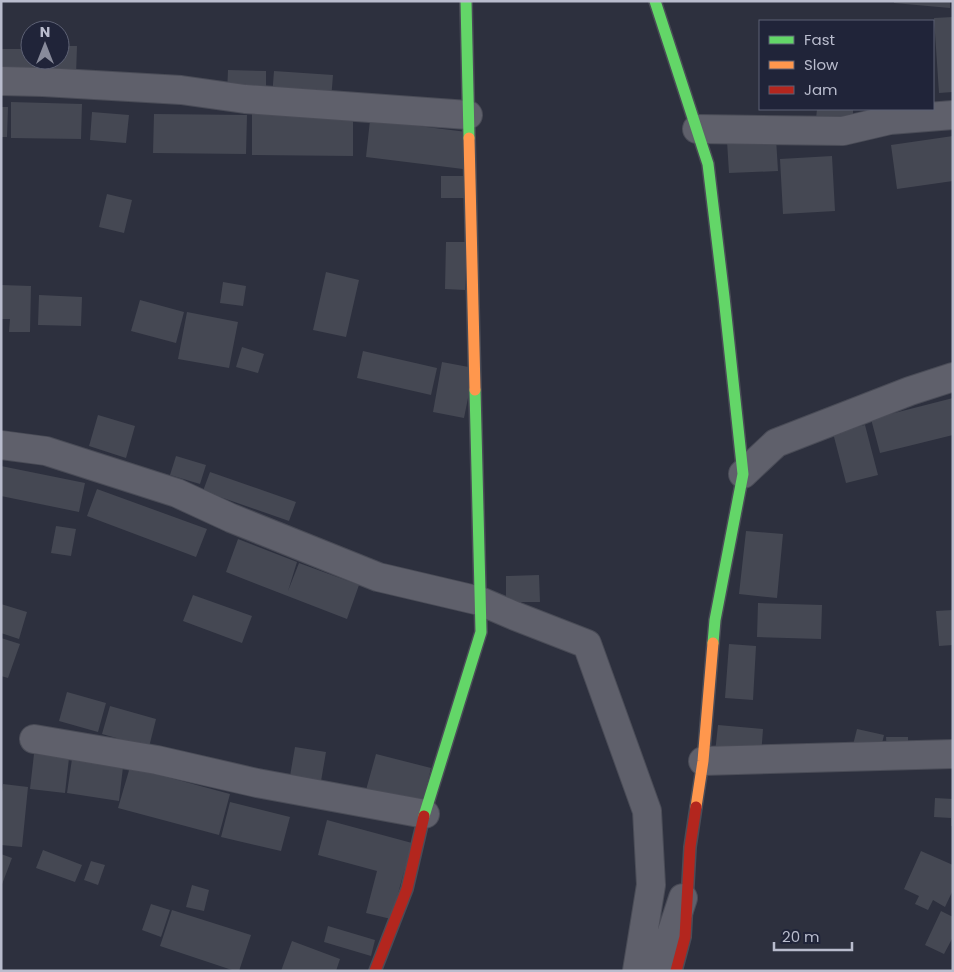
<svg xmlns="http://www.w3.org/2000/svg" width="954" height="972" viewBox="0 0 954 972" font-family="Poppins,sans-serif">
<rect width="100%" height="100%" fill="#2d303e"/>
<path fill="#454853" d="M894,1H950V8L894,3Z
M953,17V92L939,93L934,18Z
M60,46H77L76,75H47V60H60Z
M1,49H30V60H39L40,73L1,74Z
M228,70L266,71V95L227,94Z
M274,71L333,75L331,100L272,97Z
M11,102L82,104L81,139L11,138Z
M1,107H8L7,137H1Z
M817,109H853V120L816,119Z
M92,112L129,115L126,143L90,140Z
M252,113L353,114V156L252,155Z
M154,114L247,115L246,154L153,153Z
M370,120L467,132L463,169L366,157Z
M953,136V181L897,189L891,145Z
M776,138L778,171L729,173L727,141Z
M832,156L835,211L783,214L780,159Z
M441,176H465V198H441Z
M107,194L132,200L124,233L99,227Z
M446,242H466L465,290L445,289Z
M326,272L359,280L346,337L313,330Z
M223,282L246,286L243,306L220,303Z
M1,285L31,286L30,332H9L10,319H1Z
M39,295L82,297L81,326L38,325Z
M140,300L184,312L176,343L131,331Z
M187,312L238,322L229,368L178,359Z
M242,347L264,354L258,373L236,367Z
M363,351L437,368L431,395L357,378Z
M442,362L474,368L464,418L433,412Z
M953,398V435L880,453L871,419Z
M98,415L135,426L126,458L89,446Z
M865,425L878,475L846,483L833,433Z
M176,456L206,465L200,484L170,475Z
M1,466L85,483L79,512L1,496Z
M210,472L296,502L289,521L203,491Z
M97,489L207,529L196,557L87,516Z
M56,526L76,529L71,556L51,553Z
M746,531L783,534L777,598L739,594Z
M238,539L297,562L288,591L299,563L359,585L347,619L226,572Z
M539,575L540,602H506V576Z
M193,595L252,616L242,643L183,621Z
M758,603L822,605L821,639L757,637Z
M1,604L27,612L19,639L1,633Z
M953,610V645L939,646L936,611Z
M1,638L20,644L8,678L1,676Z
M729,644L756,646L753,700L725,698Z
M67,692L106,703L98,732L59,721Z
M110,706L156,719L149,747L102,734Z
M718,725L763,729L761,756L715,753Z
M857,729L884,735L880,752L853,745Z
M886,737H908V752H887Z
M295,747L326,752L320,787L289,782Z
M34,754L69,758L65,793L30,789Z
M376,754L431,768L422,805L366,790Z
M72,759L123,767L119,801L67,793Z
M130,767L230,794L219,835L118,808Z
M3,784L28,787L22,847L1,845V799Z
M935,798L953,799V826H951V818L934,817Z
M230,802L290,817L281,851L221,837Z
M327,820L412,843L391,919L366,913L377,871L318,855Z
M43,850L82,865L75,882L36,868Z
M921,851L953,865V890L945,907L933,900L928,910L915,904L919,896L904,889Z
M1,854L12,858L1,887Z
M91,861L105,865L98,885L84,880Z
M192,885L209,890L204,911L186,907Z
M151,904L170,910L161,937L142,930Z
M172,910L251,935L239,971H235L160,946Z
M941,911L953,917V937L944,954L925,945Z
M328,926L375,940L371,956L324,942Z
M292,941L340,959L336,971H281Z"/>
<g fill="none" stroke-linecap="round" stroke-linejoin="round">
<g stroke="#4a4c57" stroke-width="30">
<path id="street" d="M1,81L43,82L181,90L245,99L468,115
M697,129L843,131L890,120L953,115
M1,445L46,451L177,493L231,518L378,577L480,601L515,616L587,644L647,811L651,885L637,971
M743,474L776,443L910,391L953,377
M34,739L157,760L257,783L425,814
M703,761L953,754
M659,971L683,898"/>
</g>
<g stroke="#4a4c57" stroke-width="14">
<path id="fast" d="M466,1L469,138
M655,1L708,164L724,297L743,474L715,620L713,643
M424,816L481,632L475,390"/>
</g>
<g stroke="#4a4c57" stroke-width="14">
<path id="slow" d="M469,138L475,390
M696,807L703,761L713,643"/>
</g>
<g stroke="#4a4c57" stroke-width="14">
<path id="jam" d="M375,971L407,889L424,816
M676,971L685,937L690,847L696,807"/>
</g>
<use href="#street" stroke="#5f606b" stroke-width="28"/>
<use href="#fast" stroke="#63d668" stroke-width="11"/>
<use href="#slow" stroke="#ff974d" stroke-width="11"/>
<use href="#jam" stroke="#b3261e" stroke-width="11"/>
</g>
<rect width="954" height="972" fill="none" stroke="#b9bccd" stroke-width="5"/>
<rect x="759" y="20" width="175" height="90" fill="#202439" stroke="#5d6174"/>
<rect x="769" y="36" width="25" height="8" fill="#63d668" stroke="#5d6174"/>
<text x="804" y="45" font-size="15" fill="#b9bccd">Fast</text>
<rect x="769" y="61" width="25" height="8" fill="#ff974d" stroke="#5d6174"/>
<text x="804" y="70" font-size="15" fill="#b9bccd">Slow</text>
<rect x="769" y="86" width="25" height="8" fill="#b3261e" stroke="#5d6174"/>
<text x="804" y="95" font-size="15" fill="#b9bccd">Jam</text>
<g transform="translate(45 45)"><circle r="24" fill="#202439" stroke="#5d6174"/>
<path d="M0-4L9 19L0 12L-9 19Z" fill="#888b9b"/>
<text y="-8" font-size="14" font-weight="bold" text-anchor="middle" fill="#b9bccd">N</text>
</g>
<path d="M774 942v8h78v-8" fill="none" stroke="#b9bccd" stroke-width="2.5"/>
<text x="782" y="942" font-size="15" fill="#b9bccd" stroke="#202439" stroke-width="4" paint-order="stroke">20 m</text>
</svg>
